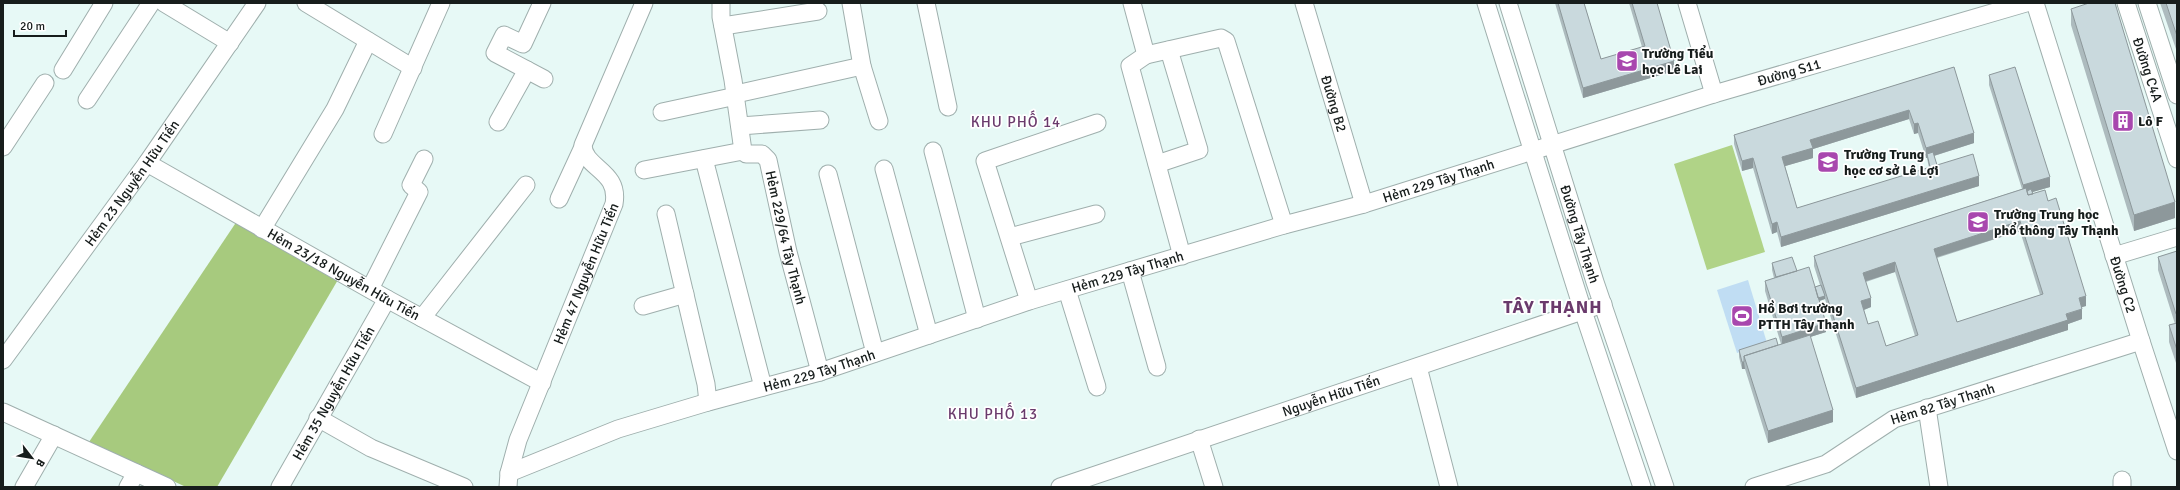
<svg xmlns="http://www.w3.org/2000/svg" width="2180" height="490" viewBox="0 0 2180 490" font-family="Signika,sans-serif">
<rect width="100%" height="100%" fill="#e7f9f6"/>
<path fill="#b0d387" d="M1732,145L1765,252L1707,270L1674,164Z"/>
<path fill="#a7ca7e" d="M237,221L339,278L217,487H186L89,442Z"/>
<path fill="#c0ddf3" d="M1748,280L1767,343L1737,353L1717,290Z"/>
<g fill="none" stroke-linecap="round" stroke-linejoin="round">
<g stroke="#9fafad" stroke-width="19">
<g id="minor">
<path d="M164,3L230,43"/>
<path d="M306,3L413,68"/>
<path d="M542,3L523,44L504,35L495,53L544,79"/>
<path id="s1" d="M721,3V17L733,80L743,151L746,154H762L768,160L788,252L820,372"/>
<path d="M851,3L862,66L879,121"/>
<path d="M926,3L948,107"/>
<path d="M1132,3L1146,55"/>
<path id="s2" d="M1304,3L1364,204"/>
<path d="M1486,3L1583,311L1642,487"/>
<path id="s3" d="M1508,3L1595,282L1665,487"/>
<path d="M1687,3L1714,94"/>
<path id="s4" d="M2035,3L2141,341L2177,451"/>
<path id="s5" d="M2126,3L2177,159"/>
<path d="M2147,3L2177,95"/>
<path d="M723,26L818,11"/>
<path d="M63,70L104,3"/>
<path d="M736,94L862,66"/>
<path d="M87,100L151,3"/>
<path d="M662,112L736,96"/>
<path d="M498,122L527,70"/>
<path d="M740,126L820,120"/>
<path d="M383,134L441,3"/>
<path d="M3,147L45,83"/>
<path d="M933,151L977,319"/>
<path d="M704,159L763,387"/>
<path id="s6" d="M147,163L387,299L542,383"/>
<path d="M1157,164L1199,150L1169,50"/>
<path d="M884,169L929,335"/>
<path d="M644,170L743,151"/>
<path d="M828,174L875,353"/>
<path d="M559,199L583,147"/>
<path d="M666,214L706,384L708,402"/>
<path d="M262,229L335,109L368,41"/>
<path d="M1010,237L1096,214"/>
<path d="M1182,256L1130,66L1146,55L1221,38L1226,41L1284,225"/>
<path d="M2114,256L2177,237"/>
<path d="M1130,271L1157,367"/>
<path d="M370,289L419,192L411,185L424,159"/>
<path d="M1067,290L1097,387"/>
<path d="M1029,301L985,161L1097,123"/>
<path d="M643,306L685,294"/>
<path d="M422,318L526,185"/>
<path id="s7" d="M3,360L147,163L257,3"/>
<path d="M1418,367L1449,487"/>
<path d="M1927,408L1939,487"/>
<path d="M3,412L167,487"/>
<path d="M318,418L371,448L464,487"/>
<path d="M1199,439L1214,487"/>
<path id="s8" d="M509,473L618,429L708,402L820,372L1029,301L1284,225L1364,204L1714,94L2026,3"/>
<path d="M2122,480V487"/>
<path d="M24,487L54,435"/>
<path d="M128,487L136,473"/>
<path id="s9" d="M280,487L387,299"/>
<path id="s10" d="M508,487L509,473L518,440L614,204C620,170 584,169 583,145L644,3"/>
<path id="s11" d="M1060,487L1603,304"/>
<path id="s12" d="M1754,487L1826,464L1894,419L2141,341"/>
</g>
</g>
<use href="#minor" stroke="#fff" stroke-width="17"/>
</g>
<path fill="#adbbbe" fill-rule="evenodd" d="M1555,3H1584L1601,59L1642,47L1629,3H1657L1674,71L1583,98Z
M2160,3H2177V52Z
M2071,9L2175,218L2134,231L2071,25Z
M1954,67L1974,143L1934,156L1937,165L1979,186L1781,247L1777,232L1772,234L1753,168L1742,171L1734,144V135ZM1909,119L1914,134L1918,133L1926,158H1927L1929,168L1797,208L1785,166L1813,158V149Z
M1989,75L2050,187L2032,192L2033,194L2048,201L2086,306L2081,307L2082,319L2068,324V330L1856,398L1825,299L1819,301L1826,332L1810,337L1833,422L1768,443L1745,369H1742L1739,357V350L1778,345L1781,344L1765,291V281L1774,278L1772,270V263L1797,271L1815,287L1820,285L1814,266V256L2022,189L1989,85ZM2020,231L2040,295L1957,322L1937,258ZM1895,272L1915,336L1886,346L1868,324L1864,310L1871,307L1866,282Z
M2177,251V366L2169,342V325L2175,324L2158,270V257Z"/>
<path fill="#8d989b" d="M1674,61V71L1583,98V88Z
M1909,110V119L1813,149V158L1782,167V157L1810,140Z
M1918,123V133L1914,134V124Z
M1974,133V143L1927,158V154V158H1926V148Z
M1753,158V168L1742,171V161Z
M1979,176V186L1781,247V237Z
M2050,177V187L2023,195V185Z
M2175,202V218L2134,231V215Z
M2020,221V231L1934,258V249Z
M1777,222V232L1772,234V224Z
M1895,262V272L1863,282V273Z
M1825,296V299L1816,302V298Z
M2086,296V306L2079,308V298Z
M1871,298V307L1861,311V301Z
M2082,309V319L2068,324V330L1856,398V388Z
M2177,313V326H2176V314Z
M1826,323V332L1782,346V337Z
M1742,362H1744L1745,369H1742Z
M1833,410V422L1768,443V431Z"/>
<path fill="#c9d9dd" stroke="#8d989b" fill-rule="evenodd" d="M1558,3H1584L1601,59L1645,46L1632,3H1657L1674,61L1583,88Z
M2089,3H2115L2175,202L2134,215L2071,9Z
M2166,3H2177V36Z
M1954,67L1974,133L1926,148L1918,123L1914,124L1909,110L1810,140L1813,148L1782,157L1797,208L1973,154L1979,176L1781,237L1777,222L1772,224L1753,158L1742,161L1734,135Z
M2015,67L2050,177L2023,185L1989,75Z
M1933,152L1937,165L1930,167L1927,154Z
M2026,188L2028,195L2045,190L2048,201L2056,198L2086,296L2079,298L2082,309L2066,314L2068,320L1856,388L1814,256ZM2020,221L2043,294L1957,322L1934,249ZM1895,262L1918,335L1886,346L1878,321L1868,324L1861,301L1871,298L1863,273Z
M2031,189L2033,194L2028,195L2027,191Z
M2177,251V313L2176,314L2158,257Z
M1792,257L1797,271L1776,277L1772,263Z
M1809,267L1826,323L1782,337L1765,281Z
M1821,285L1825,296L1818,298L1815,287Z
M2177,323V350L2169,325Z
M1810,335L1833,410L1768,431L1744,356Z
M1776,338L1778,345L1744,356V362H1742L1739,350Z"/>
<defs>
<g id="school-square" transform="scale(1.15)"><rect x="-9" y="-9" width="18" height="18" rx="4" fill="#a847ae" stroke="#fff"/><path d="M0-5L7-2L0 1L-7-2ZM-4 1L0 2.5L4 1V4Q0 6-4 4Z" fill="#fff"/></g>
<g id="building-square" transform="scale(1.15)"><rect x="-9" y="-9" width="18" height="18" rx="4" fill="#a847ae" stroke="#fff"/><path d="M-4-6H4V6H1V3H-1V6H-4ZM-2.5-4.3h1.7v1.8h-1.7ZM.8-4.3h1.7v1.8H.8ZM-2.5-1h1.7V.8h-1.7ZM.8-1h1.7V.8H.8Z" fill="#fff"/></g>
<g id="stadium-square" transform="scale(1.15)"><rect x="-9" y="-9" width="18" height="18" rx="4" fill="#a847ae" stroke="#fff"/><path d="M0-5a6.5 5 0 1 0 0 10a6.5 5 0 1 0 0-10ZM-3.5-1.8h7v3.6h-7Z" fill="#fff"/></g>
</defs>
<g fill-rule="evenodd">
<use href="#school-square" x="1627" y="61"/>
<use href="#building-square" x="2123" y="121"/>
<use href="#school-square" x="1828" y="162"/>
<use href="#school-square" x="1978" y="222"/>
<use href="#stadium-square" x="1742" y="316"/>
</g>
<g text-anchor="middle" stroke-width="3.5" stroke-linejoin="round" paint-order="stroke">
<g font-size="14" font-weight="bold" fill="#171d1c" stroke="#fff" text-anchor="start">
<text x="1642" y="58">Trường Tiểu<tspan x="1642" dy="16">học Lê Lai</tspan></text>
<text x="2138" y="126">Lô F</text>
<text x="1844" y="159">Trường Trung<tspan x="1844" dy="16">học cơ sở Lê Lợi</tspan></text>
<text x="1994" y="219">Trường Trung học<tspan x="1994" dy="16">phổ thông Tây Thạnh</tspan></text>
<text x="1758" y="313">Hồ Bơi trường<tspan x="1758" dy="16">PTTH Tây Thạnh</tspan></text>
</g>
<g font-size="14" fill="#171d1c" stroke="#fff">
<text dy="5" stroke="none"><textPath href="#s5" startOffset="70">Đường C4A</textPath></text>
<text dy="5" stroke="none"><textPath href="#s8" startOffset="1342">Đường S11</textPath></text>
<text dy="5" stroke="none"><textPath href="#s2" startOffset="105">Đường B2</textPath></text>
<text dy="5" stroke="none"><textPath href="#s8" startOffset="975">Hẻm 229 Tây Thạnh</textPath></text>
<text dy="5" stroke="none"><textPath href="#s7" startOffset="219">Hẻm 23 Nguyễn Hữu Tiến</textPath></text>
<text dy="5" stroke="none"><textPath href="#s3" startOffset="242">Đường Tây Thạnh</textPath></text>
<text dy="5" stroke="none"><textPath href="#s1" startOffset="258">Hẻm 229/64 Tây Thạnh</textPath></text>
<text dy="5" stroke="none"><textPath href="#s8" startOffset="651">Hẻm 229 Tây Thạnh</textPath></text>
<text dy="5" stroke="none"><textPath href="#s10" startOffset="228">Hẻm 47 Nguyễn Hữu Tiến</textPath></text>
<text dy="5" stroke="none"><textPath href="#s6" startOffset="226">Hẻm 23/18 Nguyễn Hữu Tiến</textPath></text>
<text dy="5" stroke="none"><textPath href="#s4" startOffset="295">Đường C2</textPath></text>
<text dy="5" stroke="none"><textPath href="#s8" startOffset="327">Hẻm 229 Tây Thạnh</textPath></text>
<text dy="5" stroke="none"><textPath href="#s9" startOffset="108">Hẻm 35 Nguyễn Hữu Tiến</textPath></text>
<text dy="5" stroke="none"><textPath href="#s11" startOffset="286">Nguyễn Hữu Tiến</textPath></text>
<text dy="5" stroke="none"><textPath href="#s12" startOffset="208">Hẻm 82 Tây Thạnh</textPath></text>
</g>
<g font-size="15" letter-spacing="1" fill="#6a3a6c" stroke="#fff">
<text x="1016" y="127">KHU PHỐ 14</text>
<text x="993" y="419">KHU PHỐ 13</text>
</g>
<g font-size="18" font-weight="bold" letter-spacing="1" fill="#6a3a6c" stroke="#fff">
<text x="1553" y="313">TÂY THẠNH</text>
</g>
</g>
<rect width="2180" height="490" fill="none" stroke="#171d1c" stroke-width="8"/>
<g transform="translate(32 458) rotate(121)" stroke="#ffffff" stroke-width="3" paint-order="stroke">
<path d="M0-3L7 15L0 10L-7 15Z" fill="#171d1c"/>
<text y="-6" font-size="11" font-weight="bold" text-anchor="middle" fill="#171d1c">B</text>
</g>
<path d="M14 30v6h52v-6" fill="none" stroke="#171d1c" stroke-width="2"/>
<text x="20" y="30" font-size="12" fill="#171d1c" stroke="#ffffff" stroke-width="3" paint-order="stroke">20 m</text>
</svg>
